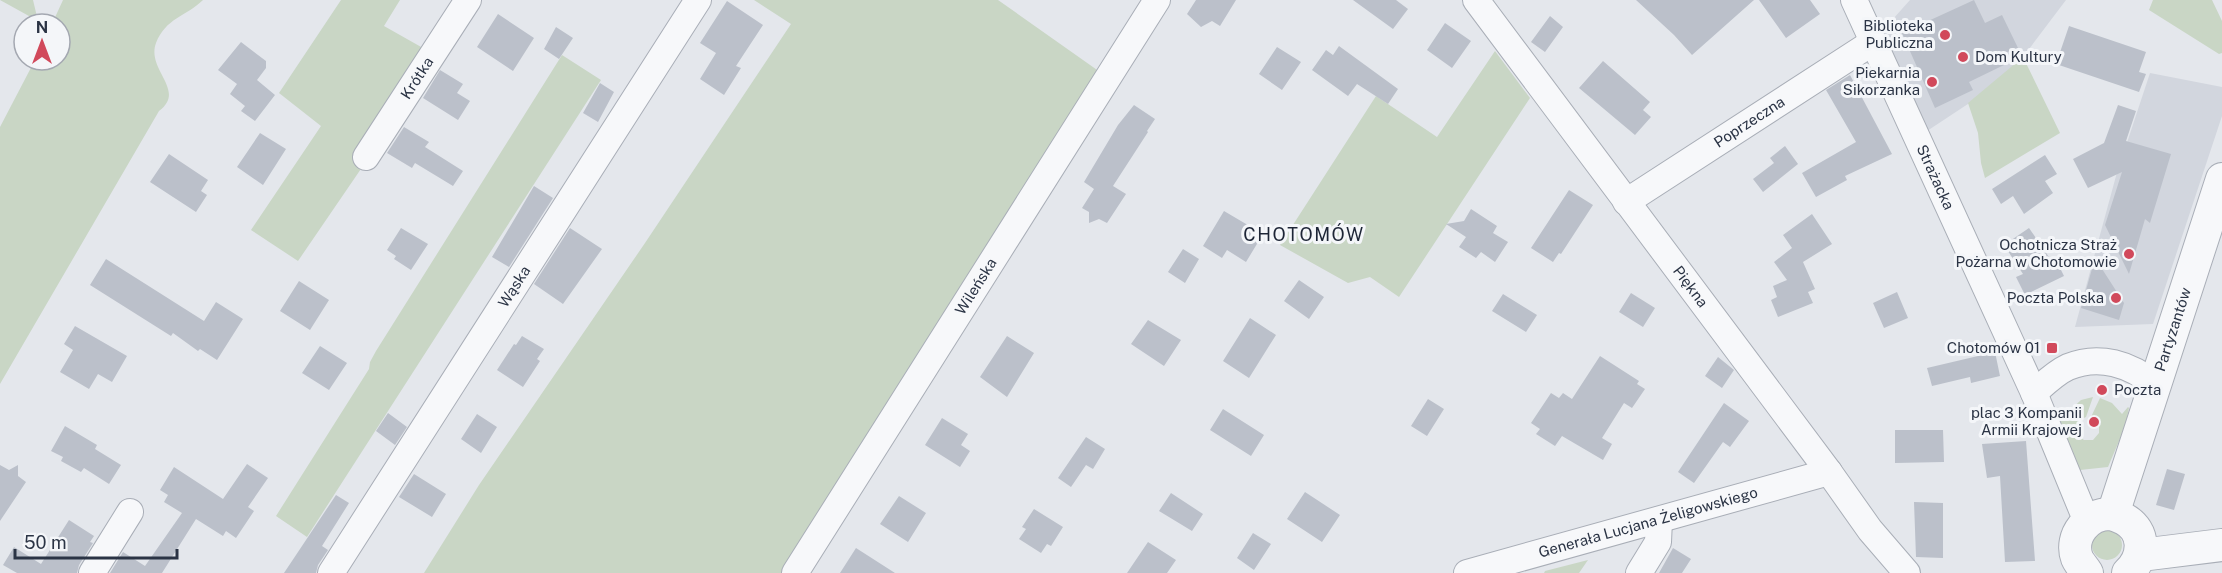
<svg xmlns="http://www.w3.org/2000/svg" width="2222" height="573" viewBox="0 0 2222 573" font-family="'Public Sans',sans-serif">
<rect width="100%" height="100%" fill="#e4e7ec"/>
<path fill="#d2d6de" d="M1910,0H2066L2023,57L1977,98L1924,133L1875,27L1893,19Z
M2150,73L2222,87V116L2153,324L2075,327L2116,176Z"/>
<path fill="#c9d6c5" d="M0,0H33L38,21Z
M63,0H203C185,17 166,18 156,43C146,70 187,90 159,111L0,384V127L35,60H60V24H52Z
M341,0H400L384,26L430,52L365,163L298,261L251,230L321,126L279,93Z
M754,0H998L1100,72L785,573H424L479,485L645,243L791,24Z
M2153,0H2212L2222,21V53L2219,54L2149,10Z
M1495,51L1530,98L1399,297L1370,277L1348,283L1280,245L1376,96L1437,137Z
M562,55L601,80L307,537L276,516L369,369L370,362L376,351Z
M2023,57L2060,133L1985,178L1981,163L1978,133L1968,103Z
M2093,397L2086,417C2078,420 2074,426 2077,435L2084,440H2093L2099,433V424L2091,417L2100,398L2112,403L2122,414L2128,407L2129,408L2125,427L2108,467L2080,470L2058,415L2066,414L2081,400Z
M2092 545a15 15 0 1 1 30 0a15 15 0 1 1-30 0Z
M1588,560L1579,573H1544L1545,571Z"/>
<path fill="#bbc0ca" d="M1196,0H1236L1220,26L1212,21L1201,27L1187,14Z
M1353,0H1396L1408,9L1393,29Z
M1636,0H1754L1692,55L1674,35Z
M1759,0H1810L1820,14L1786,38Z
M1974,0L1985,23L2002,15L2018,48L2000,55L2004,65L1969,82L1973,90L1935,108L1902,33Z
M727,1L763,25L736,66L741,68L724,95L700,79L716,53L700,43Z
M498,14L534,38L513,71L477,47Z
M1550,16L1563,27L1545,52L1531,42Z
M1445,23L1471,41L1452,68L1427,50Z
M2069,26L2146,52L2139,72L2146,74L2139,92L2056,64Z
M556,27L573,38L559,59L544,49Z
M241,42L266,61V68L257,80L275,95L255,121L241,111L245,106L230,94L237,84L218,70Z
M1339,46L1398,89L1388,104L1357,84L1348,96L1312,70L1326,50L1333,55Z
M1277,47L1301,62L1282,90L1259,74Z
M1603,61L1650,102L1643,110L1651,117L1635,135L1579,88Z
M440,70L463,84L457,93L470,101L458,120L423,98Z
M1850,75L1892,154L1845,176L1847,180L1816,197L1802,173L1856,142L1826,90Z
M600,83L614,92L598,122L583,113Z
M1134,105L1155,119L1147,131L1148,132L1113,186L1126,194L1107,223L1099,219L1089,223V212L1082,208L1094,189L1084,182L1118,125Z
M2118,105L2136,111L2126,141L2171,154L2150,223L2145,219L2129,274L2105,225L2122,172L2088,188L2073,159L2104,143Z
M404,127L429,142L425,147L463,171L453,186L415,163L412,168L387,153Z
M260,133L286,149L263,185L237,167Z
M1785,146L1798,164L1763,192L1753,179L1774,163L1770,158Z
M169,154L208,180L201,191L207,195L196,212L150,182Z
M2045,155L2057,174L2045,181L2053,193L2024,214L2013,196L2001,204L1992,189Z
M534,186L553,198L509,267L492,257Z
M1569,190L1593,205L1561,254L1559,253L1553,262L1531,248Z
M1471,209L1497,226L1493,233L1508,242L1495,262L1481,252L1476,258L1459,247L1466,237L1446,224L1464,221Z
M1224,211L1263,234L1246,262L1227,250L1222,258L1203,246Z
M1812,214L1832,244L1803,262L1815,289L1808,292L1813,303L1778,317L1771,300L1777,297L1773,286L1787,280L1774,262L1792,248L1783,235Z
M401,228L428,244L411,270L394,259L396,256L387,250Z
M570,228L602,249L563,304L534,284Z
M2029,228L2051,260L2055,258L2064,276L2025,295L2016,277L2023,274L2004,245Z
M1183,249L1199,259L1185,283L1168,272Z
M2095,258L2124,303L2119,320L2081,308Z
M106,259L204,321L216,302L243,319L217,360L200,349L198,351L173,333L171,336L90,285Z
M1299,280L1324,297L1309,319L1284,301Z
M299,281L329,300L310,330L280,311Z
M1897,292L1908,318L1884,328L1873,303Z
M1631,293L1655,308L1643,327L1619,312Z
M1503,294L1537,315L1526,332L1492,311Z
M1250,318L1276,335L1249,378L1223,361Z
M1148,320L1181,340L1164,366L1131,344Z
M75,326L127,356L112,382L98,374L89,389L60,372L73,350L64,344Z
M522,336L544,349L537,359L540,361L523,387L497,370L514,344L516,345Z
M1007,336L1034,353L1007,397L980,377Z
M320,346L347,363L329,390L302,373Z
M1995,352L2000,376L1971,383L1970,377L1932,386L1927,368Z
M1600,356L1639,381L1637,384L1645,389L1632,408L1624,403L1602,438L1612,444L1603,460L1562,436L1555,446L1536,434L1540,429L1531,423L1551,393L1559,398L1563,393L1572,399Z
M1718,357L1734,370L1722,388L1705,376Z
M1428,399L1444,409L1427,436L1411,426Z
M1724,403L1749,421L1730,447L1723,442L1694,483L1678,472Z
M1223,409L1264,435L1251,456L1210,430Z
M388,413L407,427L395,445L376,431Z
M477,414L497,427L481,453L461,439Z
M942,418L968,434L961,445L970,451L960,467L925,445Z
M65,426L97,445L95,449L121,465L109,484L84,468L81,472L61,461L63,457L51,451Z
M1895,430H1943L1944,462L1895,463Z
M1086,437L1105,449L1093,469L1086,465L1071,487L1058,478Z
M2026,441L2035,561L2005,562L2000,476L1987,478L1982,444Z
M247,464L268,478L248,507L254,511L236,538L226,531L223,536L196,519L162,573H110L123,552L145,566L182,513L164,502L168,495L160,490L174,467L223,499Z
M0,465L9,470L18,465V476L26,482L0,521Z
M2167,469L2185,474L2174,510L2156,505Z
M414,474L446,494L432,517L399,497Z
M1305,492L1340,515L1322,542L1287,519Z
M1171,493L1203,514L1192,531L1159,511Z
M336,495L349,503L322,546L328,550L318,565L316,573H284Z
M899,496L926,513L908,542L880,524Z
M1914,502L1943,503V558L1916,557Z
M1034,509L1063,527L1051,546L1047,544L1041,553L1019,539L1026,529L1022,527Z
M69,520L94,536L90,542L93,543L79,565L77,573H17L3,565L14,547L41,564Z
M1253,533L1271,544L1254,570L1237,558Z
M1148,542L1176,560L1167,573H1127Z
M856,548L895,573H840Z
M1673,548L1691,559L1682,573H1659Z"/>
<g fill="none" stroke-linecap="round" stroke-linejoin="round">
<g stroke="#a9aeb7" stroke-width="28">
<g id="minor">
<path id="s1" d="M1476,0L1829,472L1870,530L1907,573"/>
<path id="s2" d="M1854,0L2034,393L2087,522"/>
<path id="s3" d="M366,157L468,0"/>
<path id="s4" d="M1626,202L1873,42"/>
<path d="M2034,393C2044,384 2055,373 2068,367C2099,354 2131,364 2155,385"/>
<path d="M92,573L130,512"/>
<path id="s5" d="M331,573L698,0"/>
<path id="s6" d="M795,573L1157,0"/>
<path id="s7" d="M1467,573L1829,472"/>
<path d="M1639,573L1658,542L1659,520"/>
</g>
</g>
<g stroke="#a9aeb7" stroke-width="34">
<g id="tertiary">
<path id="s8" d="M2113,514L2222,179"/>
<path d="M2141,555L2222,545"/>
<path d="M2087,573C2084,568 2079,563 2077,558C2069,536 2088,513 2111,514C2115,515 2120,517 2124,519C2146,531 2145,557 2128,573"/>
</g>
</g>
<use href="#minor" stroke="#f7f8fa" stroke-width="26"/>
<use href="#tertiary" stroke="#f7f8fa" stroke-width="32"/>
</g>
<g fill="#d1495b" stroke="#f4f6f9" stroke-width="2">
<circle cx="1945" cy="35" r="6"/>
<circle cx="1963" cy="57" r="6"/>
<circle cx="1932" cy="82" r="6"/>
<circle cx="2129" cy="254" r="6"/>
<circle cx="2116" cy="298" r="6"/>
<rect x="2046" y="342" width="12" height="12" rx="3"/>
<circle cx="2102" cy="390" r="6"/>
<circle cx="2094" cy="422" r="6"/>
</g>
<g text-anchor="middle" stroke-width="6" stroke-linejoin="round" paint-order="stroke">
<g font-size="15" fill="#2b3445" stroke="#f4f6f9" text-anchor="end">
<text x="1933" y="31">Biblioteka<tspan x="1933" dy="17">Publiczna</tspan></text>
<text x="1975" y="62" text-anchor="start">Dom Kultury</text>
<text x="1920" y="78">Piekarnia<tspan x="1920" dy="17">Sikorzanka</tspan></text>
<text x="2117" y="250">Ochotnicza Straż<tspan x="2117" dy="17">Pożarna w Chotomowie</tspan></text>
<text x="2104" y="303">Poczta Polska</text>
<text x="2040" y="353">Chotomów 01</text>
<text x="2114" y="395" text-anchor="start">Poczta</text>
<text x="2082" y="418">plac 3 Kompanii<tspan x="2082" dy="17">Armii Krajowej</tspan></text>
</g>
<g font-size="15" fill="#2b3445" stroke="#f4f6f9">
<text dy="5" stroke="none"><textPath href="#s3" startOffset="94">Krótka</textPath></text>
<text dy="5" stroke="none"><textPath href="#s4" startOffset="147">Poprzeczna</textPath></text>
<text dy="5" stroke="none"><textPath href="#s2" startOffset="195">Strażacka</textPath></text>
<text dy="5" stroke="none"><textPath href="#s6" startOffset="339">Wileńska</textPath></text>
<text dy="5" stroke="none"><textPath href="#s5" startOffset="340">Wąska</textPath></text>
<text dy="5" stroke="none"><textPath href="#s1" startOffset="358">Piękna</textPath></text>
<text dy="5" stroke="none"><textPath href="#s8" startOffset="194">Partyzantów</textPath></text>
<text dy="5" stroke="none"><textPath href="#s7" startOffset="188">Generała Lucjana Żeligowskiego</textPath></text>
</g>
<g font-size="18" letter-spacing="1.5" fill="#1d2536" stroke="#f4f6f9">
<text x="1304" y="241">CHOTOMÓW</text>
</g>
</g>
<g transform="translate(42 42)"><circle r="28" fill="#f4f6f9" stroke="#a4a8b1" stroke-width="1.5"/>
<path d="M0-4.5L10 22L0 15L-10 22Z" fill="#d1495b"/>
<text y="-9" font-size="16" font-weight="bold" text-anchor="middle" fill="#2b3445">N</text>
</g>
<path d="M15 549v9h162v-9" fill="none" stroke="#2b3445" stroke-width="3"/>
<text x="24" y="549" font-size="18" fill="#2b3445" stroke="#f4f6f9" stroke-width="4.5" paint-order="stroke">50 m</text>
</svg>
